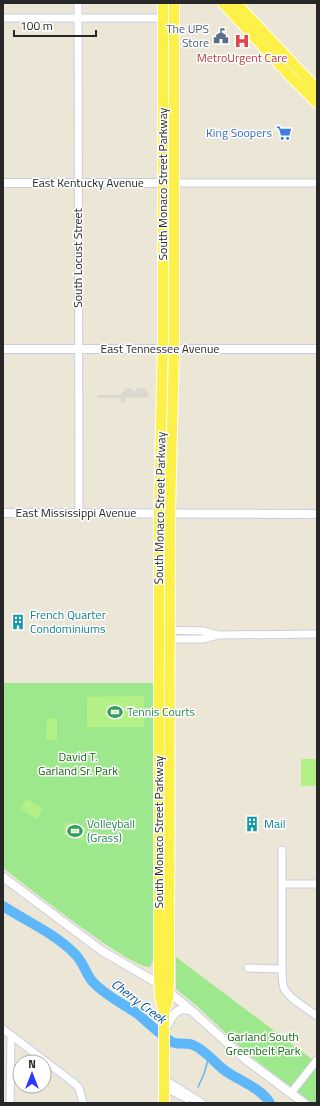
<svg xmlns="http://www.w3.org/2000/svg" width="320" height="1106" viewBox="0 0 320 1106" font-family="'Titillium Web',sans-serif">
<rect width="100%" height="100%" fill="#ebe6d6"/>
<path fill="#9de88c" d="M3,683H153V961L150,967C131,969 24,884 3,868Z
M176,957L317,1063V1103H312L249,1055L197,1006L176,989Z"/>
<path fill="#b3f186" d="M144,696V727H87V697Z
M47,718L57,719V740H46Z
M301,759H317V786H301Z
M26,799L43,809L37,819L20,809Z
M66,822L86,828L83,840L63,834Z"/>
<path fill="#dbd8cd" d="M127,388H131L134,392L138,388H144L149,393L147,394L149,395V397L125,398V402H121V398H97V395H120Z"/>
<g fill="none" stroke-linecap="round" stroke-linejoin="round">
<path stroke="#5db7f9" stroke-width="1.5" d="M198,1087L204,1074L209,1056"/>
<path stroke="#5db7f9" stroke-width="10" d="M3,906C26,921 54,933 74,953C83,961 85,972 92,981C105,996 123,1003 139,1015C147,1022 163,1037 172,1042C178,1045 186,1042 193,1045C205,1050 213,1061 223,1069C238,1081 259,1086 270,1103"/>
<g stroke="#cbcce2" stroke-width="9">
<path id="minor" d="M78,3L79,513
M3,18H163
M174,183H317
M165,630L203,631L218,635L317,634
M165,639H203L218,635
M282,850V969C282,975 282,982 284,988C288,998 308,1009 317,1016
M282,884H317
M248,968L282,969
M3,1029L74,1083L79,1088L83,1103
M291,1093L317,1060
M10,1103L11,1035"/>
</g>
<g stroke="#cbcce2" stroke-width="10">
<path id="tertiary" d="M3,183H174
M3,349H317
M3,513L317,514
M3,877L102,951L159,984L192,1011L245,1059L304,1103
M164,1032C171,1020 174,1004 192,1011
M164,1080L201,1103
M164,1087L187,1098"/>
</g>
<g stroke="#fff" stroke-width="12">
<path id="primary" d="M163,3V339L159,514V972L160,997L164,1012
M223,3L292,78L317,103
M236,3L317,89
M164,1103V1012L168,999L169,980L170,514L174,349V3"/>
</g>
<use href="#minor" stroke="#fff" stroke-width="7"/>
<use href="#tertiary" stroke="#fff" stroke-width="8"/>
<use href="#primary" stroke="#fdf049" stroke-width="10"/>
</g>
<defs>
<g id="civic-bare" transform="scale(1.2)"><path d="M-.6-6.5H3V-4.5H.6V-3L4-1V1h2V6H-6V1h2V-1L-.6-3ZM-1.2 2.5V6h2.4V2.5Z" fill="#5c6f8a" stroke="#fff" stroke-width="2.5" paint-order="stroke"/></g>
<g id="hospital-bare" transform="scale(1.2)"><path d="M-5-5h3v3.5h4V-5h3V5h-3V1.5h-4V5h-3Z" fill="#e0444e" stroke="#fff" stroke-width="2.5" paint-order="stroke"/></g>
<g id="supermarket-bare" transform="scale(1.2)"><path d="M-6-5.5h2.5l.6 2H6L4.5 2H-2.5L-4.4-4H-6ZM-1.5 3.2a1.3 1.3 0 1 0 .1 0ZM3 3.2a1.3 1.3 0 1 0 .1 0Z" fill="#3f7fe0" stroke="#fff" stroke-width="2.5" paint-order="stroke"/></g>
<g id="building-bare" transform="scale(1.2)"><path d="M-4-6H4V6H1V3H-1V6H-4ZM-2.5-4.3h1.7v1.8h-1.7ZM.8-4.3h1.7v1.8H.8ZM-2.5-1h1.7V.8h-1.7ZM.8-1h1.7V.8H.8Z" fill="#0f9aa8" stroke="#fff" stroke-width="2.5" paint-order="stroke"/></g>
<g id="stadium-bare" transform="scale(1.2)"><path d="M0-5a6.5 5 0 1 0 0 10a6.5 5 0 1 0 0-10ZM-3.5-1.8h7v3.6h-7Z" fill="#2e9e5b" stroke="#fff" stroke-width="2.5" paint-order="stroke"/></g>
</defs>
<g fill-rule="evenodd">
<use href="#civic-bare" x="221" y="36"/>
<use href="#hospital-bare" x="242" y="41"/>
<use href="#supermarket-bare" x="284" y="133"/>
<use href="#building-bare" x="18" y="622"/>
<use href="#stadium-bare" x="115" y="712"/>
<use href="#building-bare" x="252" y="824"/>
<use href="#stadium-bare" x="75" y="831"/>
</g>
<g text-anchor="middle" stroke-width="3" stroke-linejoin="round" paint-order="stroke">
<g font-size="12" fill="#4e5e75" stroke="#fff" text-anchor="end">
<text x="209" y="33">The UPS<tspan x="209" dy="14">Store</tspan></text>
</g>
<g font-size="12" fill="#be3a42" stroke="#fff">
<text x="242" y="62">MetroUrgent Care</text>
</g>
<g font-size="12" fill="#366cbe" stroke="#fff" text-anchor="end">
<text x="272" y="137">King Soopers</text>
</g>
<g font-size="12" fill="#272727" stroke="#fff">
<text x="88" y="187">East Kentucky Avenue</text>
<text transform="translate(163 184) rotate(-90)" y="4">South Monaco Street Parkway</text>
<text transform="translate(78 258) rotate(-90)" y="4">South Locust Street</text>
<text x="160" y="353">East Tennessee Avenue</text>
<text transform="translate(160 508) rotate(-89)" y="4">South Monaco Street Parkway</text>
<text x="76" y="517">East Mississippi Avenue</text>
<text transform="translate(159 832) rotate(-90)" y="4">South Monaco Street Parkway</text>
</g>
<g font-size="12" fill="#0d838f" stroke="#fff" text-anchor="start">
<text x="30" y="619">French Quarter<tspan x="30" dy="14">Condominiums</tspan></text>
<text x="264" y="828">Mail</text>
</g>
<g font-size="12" fill="#27864d" stroke="#fff" text-anchor="start">
<text x="127" y="716">Tennis Courts</text>
<text x="87" y="828">Volleyball<tspan x="87" dy="14">(Grass)</tspan></text>
</g>
<g font-size="12" fill="#166812" stroke="#fff">
<text x="78" y="761">David T.<tspan x="78" dy="14">Garland Sr. Park</tspan></text>
<text x="263" y="1041">Garland South<tspan x="263" dy="14">Greenbelt Park</tspan></text>
</g>
<g font-size="13" font-style="italic" fill="#0150a0" stroke="#fff">
<text transform="translate(139 1001) rotate(37)" y="5">Cherry Creek</text>
</g>
</g>
<rect width="320" height="1106" fill="none" stroke="#272727" stroke-width="8"/>
<g transform="translate(32 1074)"><circle r="19" fill="#ffffff" stroke="#a9a9a9"/>
<path d="M0-3L7 15L0 10L-7 15Z" fill="#2f35ff"/>
<text y="-6" font-size="11" font-weight="bold" text-anchor="middle" fill="#272727">N</text>
</g>
<path d="M14 30v6h82v-6" fill="none" stroke="#272727" stroke-width="2"/>
<text x="20" y="30" font-size="12" fill="#272727" stroke="#ffffff" stroke-width="3" paint-order="stroke">100 m</text>
</svg>
